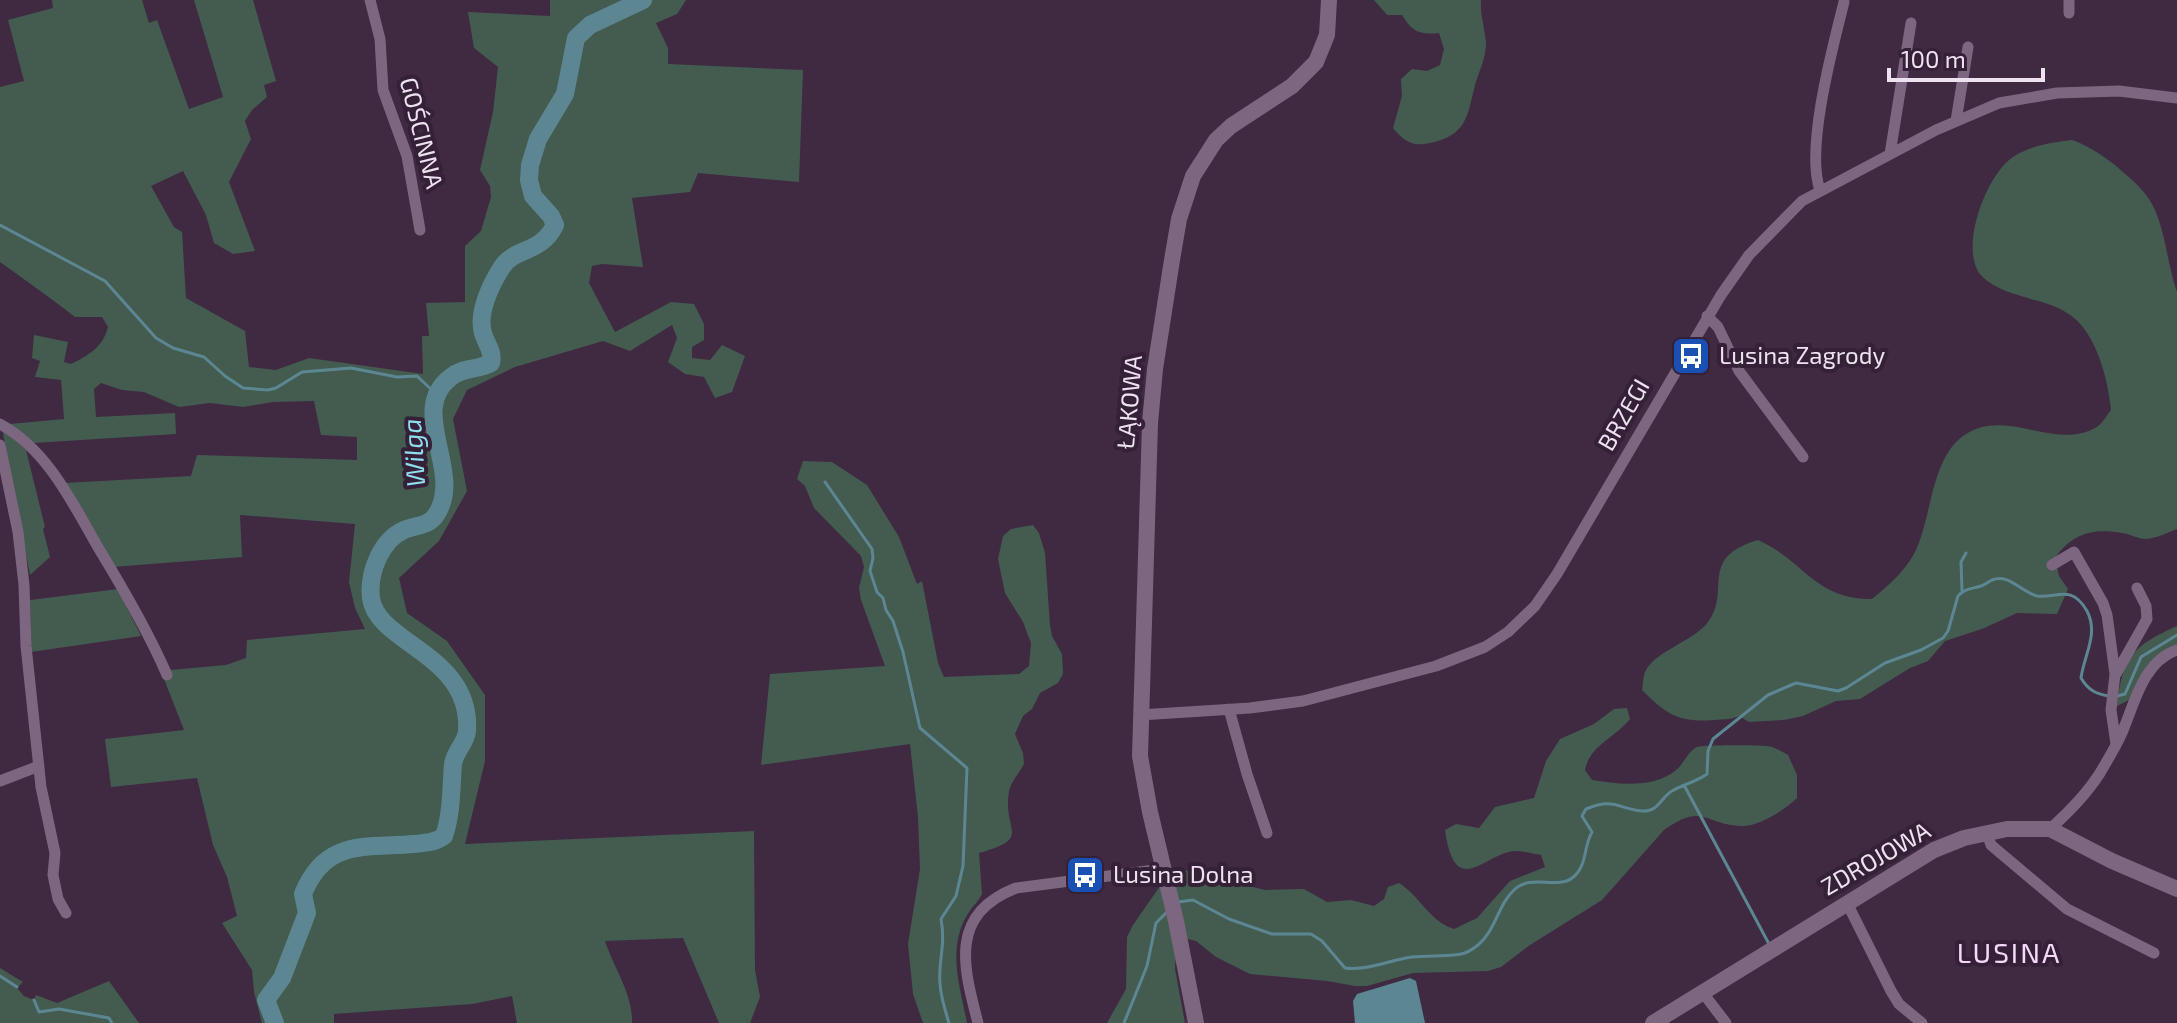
<svg xmlns="http://www.w3.org/2000/svg" width="2177" height="1023" viewBox="0 0 2177 1023" font-family="'Exo 2',sans-serif">
<rect width="100%" height="100%" fill="#3f2a41"/>
<path fill="#445b50" d="M52,0H142L149,23L157,20L189,109L223,97L194,0H253L276,81L264,85L267,97L252,110L245,121L251,139L229,182L255,251L233,254L214,243L206,215L183,171L151,186L174,227L182,232L186,298L245,331L249,367L276,370L309,358L423,374L422,336H429L426,303L465,302V246L481,231L491,197L490,186L480,170L493,112L498,67L474,48L468,12L550,16V0H686L677,14L656,23L668,48V64L803,70L799,182L698,173L690,192L632,198L643,267L602,264L592,266L589,283L615,332L671,302L694,304L704,324V340L692,347V358L710,360L722,345L745,356L732,392L715,398L704,377L685,374L668,362L677,338L672,325L630,351L603,341L515,367L467,390L453,419L467,491L439,541L399,578L407,613L447,641L485,695V761L465,844L754,831L755,970L760,997L750,1023H719L683,938L605,941C614,968 633,994 632,1023H517L512,996L472,1004L334,1014V1023H262L254,992L252,970L222,923L237,916L227,877L213,845L197,778L111,787L105,739L184,730L164,679L170,670L226,665L246,658L247,640L365,629L355,608L349,582L355,524L240,515L242,557L112,567L65,483L191,476L197,455L357,460V437L321,435L314,401L273,402L243,407L210,403L179,407L144,392L122,390L101,383L94,389L96,417L175,413L176,434L34,443L10,424L64,419L61,380L35,377L40,361L32,358L34,335L68,342L64,362L71,364C89,355 103,347 108,327L102,317H75C51,298 25,280 0,262V87L24,81L8,20L53,8Z
M1374,0H1481C1480,15 1485,29 1486,43C1486,58 1479,71 1475,85C1467,117 1467,135 1430,143C1412,147 1404,141 1393,128L1402,96L1401,79L1412,69L1427,71L1440,65L1444,49L1439,33C1420,35 1412,32 1402,15H1387Z
M2072,140C2089,146 2100,154 2115,165C2126,175 2138,184 2147,196C2166,223 2166,262 2177,292V529C2167,533 2157,538 2146,539C2138,539 2130,534 2122,533C2092,528 2072,534 2055,558L2059,576L2068,589L2057,614L2017,613L1982,629L1945,641L1928,661L1910,668L1860,699L1836,701L1803,716L1784,720L1749,722L1739,716C1731,720 1723,719 1714,720C1679,723 1666,714 1642,690C1643,684 1643,677 1645,672C1654,651 1693,642 1708,622C1732,591 1697,558 1758,540C1805,561 1814,599 1872,599C1888,586 1904,572 1914,554C1932,520 1930,460 1963,436C2005,406 2053,451 2095,428C2102,425 2106,416 2111,410C2108,379 2096,330 2067,313C2053,304 2036,301 2021,296C2007,292 1988,285 1979,273C1960,244 1987,174 2013,157C2029,146 2053,142 2072,140Z
M2,428L26,450L45,527L43,529L50,557L30,575Z
M803,461L832,462L867,485L899,537L917,584L922,581L938,663L944,677L1019,674L1029,666L1031,643L1023,622L1005,593L998,559L1003,536L1011,529L1033,525L1039,533L1045,553L1050,625L1052,636L1062,654L1063,674L1058,683L1040,693L1032,709L1023,716L1015,734L1023,753L1024,764C1019,774 1011,781 1009,792C1002,831 1034,838 979,853L982,894C979,900 975,904 971,909C945,946 960,985 967,1023H923L913,994L908,944L920,869L918,817L910,744L761,765L770,674L885,666L861,600L859,588L864,567L861,556L814,508L805,486L797,479Z
M118,589L141,636L31,652L30,600Z
M2177,626V648L2129,700L2117,706C2122,657 2134,645 2177,626Z
M1627,708L1630,719C1615,738 1590,745 1585,770L1592,780C1618,784 1654,789 1676,770C1684,764 1688,751 1697,747C1703,745 1756,745 1765,746C1773,746 1781,751 1788,755L1797,775V798C1785,810 1758,827 1741,826C1703,824 1703,802 1664,830L1602,900L1530,945L1501,967L1488,971L1413,973L1367,986H1355L1327,981L1250,974L1216,957L1196,941L1184,938L1176,946L1175,969L1185,1023H1107L1126,989L1127,937L1133,925L1169,873L1180,869L1265,890L1304,889L1327,902L1351,900L1374,906L1384,899L1388,887L1399,883C1420,896 1429,921 1454,929L1477,918L1510,881L1545,867L1541,855C1533,854 1524,851 1516,851C1486,851 1455,903 1445,830L1456,824L1479,828L1495,807L1534,798L1546,761L1560,739L1594,724L1614,709Z
M0,968L23,982L17,988L24,996L34,1000L36,995L57,1003L109,981L139,1023H0Z"/>
<path fill="#5c8792" d="M1410,978L1416,981L1425,1023H1355L1353,1001L1357,994Z"/>
<g fill="none" stroke-linecap="round" stroke-linejoin="round">
<path stroke="#5c8792" stroke-width="3" d="M0,225L105,281L156,338L173,348L204,357L225,376L243,388L268,390L276,388L302,372L351,368L397,377L417,376L436,394
M825,482L872,549L873,558L870,571L877,592L883,598L886,610L893,621L903,652L920,728L967,768L963,866L956,896L941,919C946,945 938,961 940,984C941,998 945,1010 949,1023
M1962,591L1961,562L1966,553
M2117,696L2125,694L2141,657L2177,635
M1684,785L1769,944
M1178,902L1193,900L1229,919L1272,934H1311L1322,941L1345,968C1368,971 1389,960 1412,957C1428,955 1446,957 1461,954C1467,953 1473,949 1478,945C1496,930 1498,904 1515,889C1535,871 1567,897 1581,867C1586,858 1585,844 1592,832L1582,816L1586,809C1615,797 1618,809 1642,811C1659,812 1661,797 1672,791C1684,784 1696,782 1707,774L1708,751L1713,739L1768,695L1796,683L1838,691L1846,688L1885,663L1921,650L1943,638L1948,631L1958,596C1965,588 1972,589 1981,586C1985,585 1988,582 1992,580C2009,573 2021,592 2037,596C2056,599 2071,583 2087,611C2099,634 2084,655 2081,678C2088,690 2096,694 2109,696
M0,976L17,987
M34,1000L39,1012L59,1009L109,1018L112,1023
M1124,1023L1147,966L1156,923L1166,913"/>
<path stroke="#5c8792" stroke-width="18" d="M275,1023L266,1000L282,978L307,913L303,894C325,839 364,848 414,844C424,843 435,843 444,836C452,813 451,788 453,764C455,751 466,743 467,731C472,654 377,644 371,598C368,573 381,540 404,530C416,525 429,526 436,515C465,472 406,411 451,377C463,367 478,370 491,363C494,352 486,344 483,333C477,313 491,284 502,267C515,247 541,254 555,225L551,216L533,196L529,180L530,165L538,139L565,94L576,38L590,25L643,0"/>
<path stroke="#7d6680" stroke-width="11" d="M370,0L380,39L383,90L407,156L420,230
M2069,13V0
M1956,121L1968,47
M1890,154L1911,23
M1820,190C1805,149 1833,46 1844,2
M1707,316L1718,327L1739,371L1803,457
M0,424C48,450 73,504 99,549C124,590 148,631 167,675
M0,445L18,532L24,585L26,646L41,787L55,853L53,875L58,899L66,913
M2052,565L2074,552L2103,603L2107,615L2115,674L2111,710L2116,744
M2116,674L2147,619L2146,606L2137,588
M1229,709L1247,774L1267,833
M1140,715L1250,708L1303,701L1436,666L1485,647L1508,632L1535,606L1557,574L1721,295L1749,255L1802,201L1936,130L1999,103L2057,93L2119,91L2177,98
M0,781L39,766
M2050,829C2069,812 2086,795 2100,773C2107,761 2115,748 2121,735C2134,706 2142,662 2177,650
M1987,833L1991,845L2067,909L2154,953
M1847,903L1891,991L1899,1004L1922,1023
M1703,993L1726,1023
M978,1023C963,966 949,914 1016,888L1162,869"/>
<path stroke="#7d6680" stroke-width="16" d="M1196,1023L1176,921L1150,812L1140,756L1150,423L1155,369L1172,260L1179,219L1193,176L1216,140L1231,126L1292,86L1316,62L1327,35L1329,0
M1653,1023L1934,850L1964,838L2007,829H2050L2112,861L2177,889"/>
</g>
<defs>
<g id="bus-square" transform="scale(2)"><rect x="-9" y="-9" width="18" height="18" rx="4" fill="#1a4fb4" stroke="#342037"/><path d="M-5-6H5V4H4V6H2V4H-2V6H-4V4H-5ZM-3.5-4V0h7V-4ZM-3.5 1.2v1.5H-2V1.2ZM2 1.2v1.5H3.5V1.2Z" fill="#fff"/></g>
</defs>
<g fill-rule="evenodd">
<use href="#bus-square" x="1691" y="356"/>
<use href="#bus-square" x="1085" y="875"/>
</g>
<g text-anchor="middle" stroke-width="8" stroke-linejoin="round" paint-order="stroke">
<g font-size="24" fill="#eee1f0" stroke="#342037">
<text transform="translate(421 133) rotate(76)" y="8">GOŚCINNA</text>
<text transform="translate(1130 402) rotate(-85)" y="8">ŁĄKOWA</text>
<text transform="translate(1624 415) rotate(-60)" y="8">BRZEGI</text>
<text transform="translate(1876 859) rotate(-30)" y="8">ZDROJOWA</text>
</g>
<g font-size="24" fill="#eee1f0" stroke="#342037" text-anchor="start">
<text x="1719" y="364">Lusina Zagrody</text>
<text x="1113" y="883">Lusina Dolna</text>
</g>
<g font-size="26" font-style="italic" fill="#91def1" stroke="#342037">
<text transform="translate(414 453) rotate(-94)" y="9">Wilga</text>
</g>
<g font-size="28" letter-spacing="2" fill="#f3d9f7" stroke="#342037">
<text x="2009" y="963">LUSINA</text>
</g>
</g>
<path d="M1889 68v12h154v-12" fill="none" stroke="#eee1f0" stroke-width="4"/>
<text x="1901" y="68" font-size="24" fill="#eee1f0" stroke="#342037" stroke-width="6" paint-order="stroke">100 m</text>
</svg>
